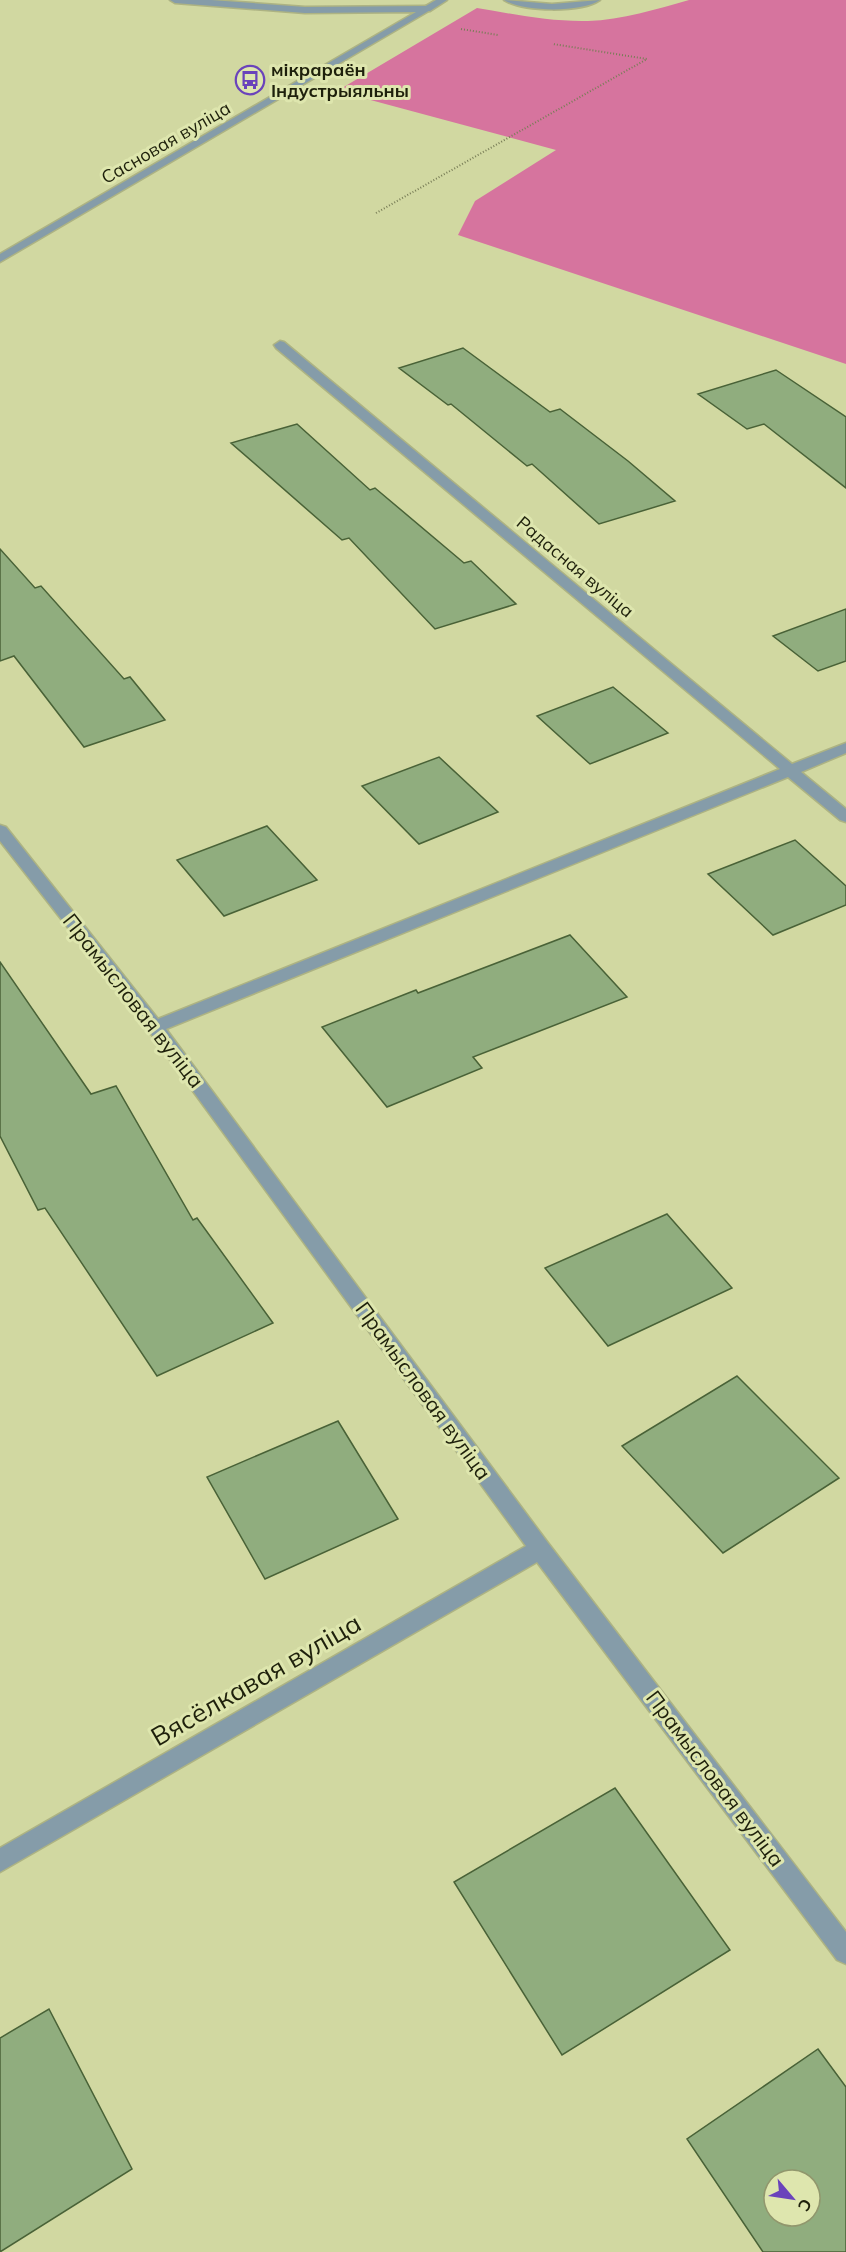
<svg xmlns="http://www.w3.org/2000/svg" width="846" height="2252" viewBox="0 0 846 2252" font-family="Mulish,sans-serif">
<rect width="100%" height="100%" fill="#d1d8a1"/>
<path fill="#d6749e" d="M689,0H846V364L458,235L475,201L556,150L337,91L477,8C513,14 551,22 588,21C622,20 657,9 689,0Z"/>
<path fill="#90ad7e" stroke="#496237" stroke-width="1.5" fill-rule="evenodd" d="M463,348L550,412L560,409L628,461L675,501L599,524L532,464L527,466L451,404L448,405L399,368Z
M776,370L846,417V488L764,424L747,429L698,394Z
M297,424L370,490L375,488L464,563L471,561L516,604L435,629L349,538L342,540L231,443Z
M0,549L35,588L41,586L124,679L130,677L165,720L84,747L14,656L0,661Z
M846,609V661L818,671L773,636Z
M613,687L668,733L590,764L537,716Z
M439,757L498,812L419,844L362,786Z
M267,826L317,880L224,916L177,860Z
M795,840L846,886V905L773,935L708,874Z
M570,935L627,997L473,1057L482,1068L387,1107L322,1027L416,990L418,993Z
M0,962L91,1094L116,1086L193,1220L197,1218L273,1323L157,1376L45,1208L38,1210L0,1136Z
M667,1214L732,1288L608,1346L545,1268Z
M737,1376L839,1478L723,1553L622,1446Z
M338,1421L398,1519L265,1579L207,1477Z
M615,1788L730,1950L562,2055L454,1882Z
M49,2009L132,2169L0,2252V2038Z
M818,2049L846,2087V2252H763L687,2139ZM774,2180H810V2216H774Z"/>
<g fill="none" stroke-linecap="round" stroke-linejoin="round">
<g stroke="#adb383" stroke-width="3">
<path id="service" d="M504,0L552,4L600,0C581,13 523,12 504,0Z"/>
</g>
<g stroke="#adb383" stroke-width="3">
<path id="minor" d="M170,0H211L305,7L427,6L432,9L0,262V254L416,12L305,13L175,3Z
M280,341L284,342L792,764L846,743V753L801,772L846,809V822L840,820L788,777L166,1029L548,1543L846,1932V1964L837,1960L537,1562L0,1872V1848L526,1546L149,1031L0,841V825L6,827L158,1019L780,769L276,348L274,345Z"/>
</g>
<g stroke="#adb383" stroke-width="3">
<path id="tertiary" d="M436,0H447L430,11H424V7Z"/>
</g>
<path stroke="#787d56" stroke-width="2" stroke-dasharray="1 2" stroke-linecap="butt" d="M461,29L498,35
M376,213L647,59L553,44"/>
<use href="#service" fill="#859ca9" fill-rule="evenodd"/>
<use href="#minor" fill="#859ca9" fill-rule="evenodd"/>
<use href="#tertiary" fill="#859ca9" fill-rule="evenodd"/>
</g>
<defs>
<g id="bus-ring" transform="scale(1.5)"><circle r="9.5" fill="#dee6ae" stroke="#6a43bb" stroke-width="1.5"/><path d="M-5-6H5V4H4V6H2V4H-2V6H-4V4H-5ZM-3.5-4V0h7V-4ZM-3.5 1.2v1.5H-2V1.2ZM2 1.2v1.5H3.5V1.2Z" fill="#6a43bb"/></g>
</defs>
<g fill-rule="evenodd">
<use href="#bus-ring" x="250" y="80"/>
</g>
<g text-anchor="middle" stroke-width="6" stroke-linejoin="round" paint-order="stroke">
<g font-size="18" font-weight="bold" fill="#1e200b" stroke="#dee6ae" text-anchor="start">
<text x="271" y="76">мікрараён<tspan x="271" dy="21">Індустрыяльны</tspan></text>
</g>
<g font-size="18" fill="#1e200b" stroke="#dee6ae">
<text transform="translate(166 143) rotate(-30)" y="6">Сасновая вуліца</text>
<text transform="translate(575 567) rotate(40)" y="6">Радасная вуліца</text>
</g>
<g font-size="21" fill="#1e200b" stroke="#dee6ae">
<text transform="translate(133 1001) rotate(52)" y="7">Прамысловая вуліца</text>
<text transform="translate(423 1391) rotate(54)" y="7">Прамысловая вуліца</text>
<text transform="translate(715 1779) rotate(53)" y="7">Прамысловая вуліца</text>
</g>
<g font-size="26" fill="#1e200b" stroke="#dee6ae">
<text transform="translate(256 1680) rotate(-30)" y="9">Вясёлкавая вуліца</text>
</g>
</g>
<g transform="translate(792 2198) rotate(119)"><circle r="28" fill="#dee6ae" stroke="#91976d" stroke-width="1.5"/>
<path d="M0-4.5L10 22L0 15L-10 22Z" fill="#6a43bb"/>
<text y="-9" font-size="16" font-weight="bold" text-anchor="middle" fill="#1e200b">С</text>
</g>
</svg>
